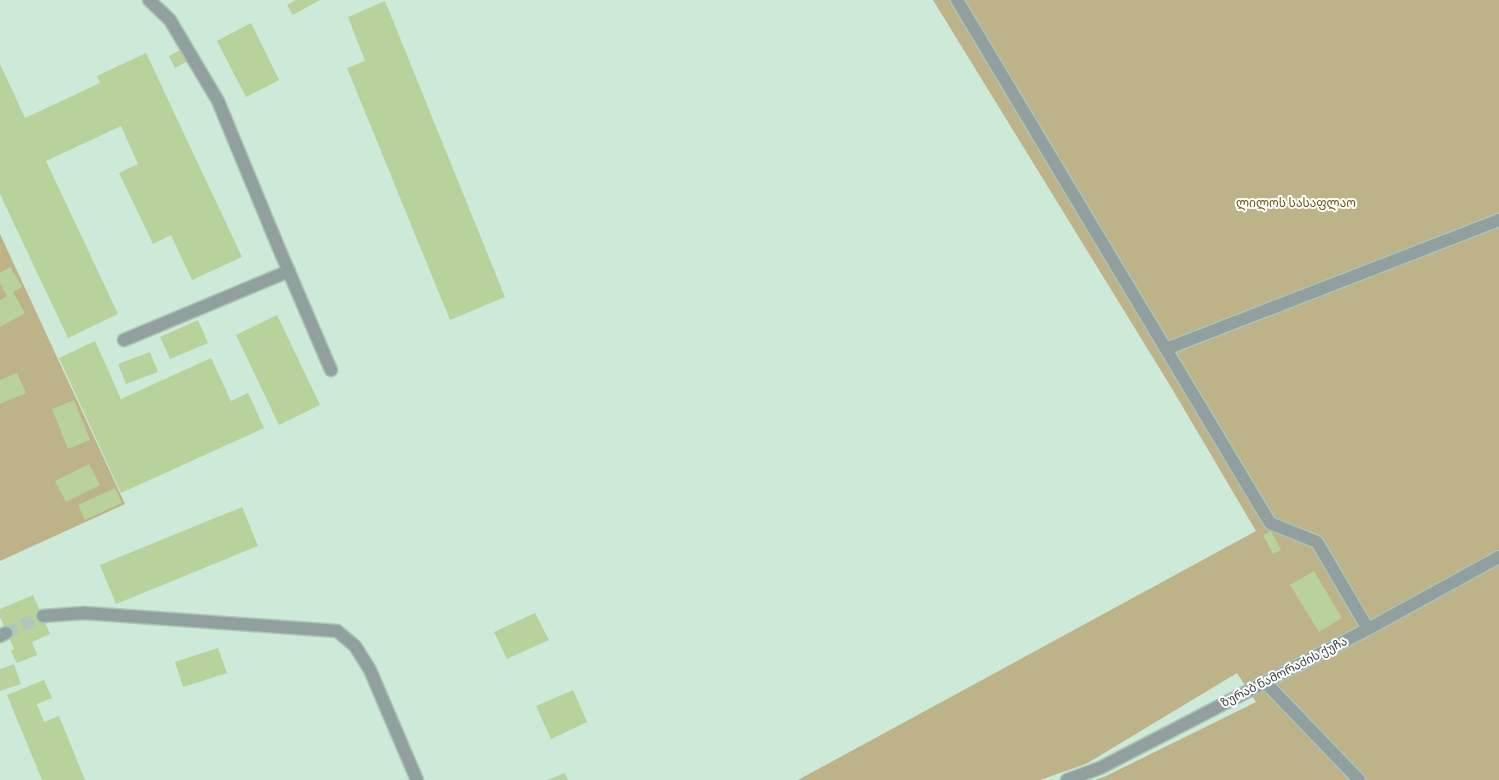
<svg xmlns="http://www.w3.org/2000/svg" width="1499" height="780" viewBox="0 0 1499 780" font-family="'Titillium Web','Noto Sans Georgian',sans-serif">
<rect width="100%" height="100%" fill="#cde9d8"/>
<path fill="#bdb288" d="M933,0H1499V780H1095L1106,776L1256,702L1237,673L1086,764L1040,780H798L1256,531L1171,387Z
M0,234L125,504L0,561Z"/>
<path fill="#b9d19b" d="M296,0H320L293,15L287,5Z
M385,1L505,297L450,320L347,68L365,61L348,17Z
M251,23L279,80L246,97L217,41Z
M182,49L188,61L175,68L169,56Z
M146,53L242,257L192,280L171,235L153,244L119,173L138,164L121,126L46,161L118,314L68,338L0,194V64L25,118L100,83L97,76Z
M10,267L22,287L13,292L25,313L0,327V300L7,296L0,283V273Z
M277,315L320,405L279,425L236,335Z
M198,320L208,343L170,359L160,337Z
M95,341L121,399L211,358L231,401L248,393L264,428L121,493L59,358Z
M150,352L158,372L126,384L118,364Z
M17,373L26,393L0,404V380Z
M74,400L90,440L68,449L52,409Z
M89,464L100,485L66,502L55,481Z
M115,488L122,503L85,520L78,505Z
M242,507L258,546L116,604L100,565Z
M1271,531L1281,550L1273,554L1263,535Z
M1314,571L1342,618L1319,632L1290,585Z
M33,595L50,634L32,642L37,655L17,663L11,651L14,649L0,617V609Z
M535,613L549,640L507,659L494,632Z
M218,648L227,673L183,687L175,662Z
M14,664L21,684L0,691V669Z
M44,680L52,698L37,704L44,722L59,716L85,780H42L7,695Z
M573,690L587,722L551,739L536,706Z
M565,773L568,780H547Z"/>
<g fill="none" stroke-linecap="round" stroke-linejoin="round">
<path stroke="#aec7b8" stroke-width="12" stroke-dasharray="12 6" stroke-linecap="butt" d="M6,633L43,616"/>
<g stroke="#abc4b5" stroke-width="15">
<path id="minor" d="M149,0L170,20L218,101L280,251L331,370
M957,0L1270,523L1317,542L1368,629
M124,340L289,271
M1166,349L1499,220
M43,616L84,613L337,631L355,646L370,670L417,780
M0,636L6,633
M1265,682L1359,780
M1067,780L1100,768L1368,629L1499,557"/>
</g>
<use href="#minor" stroke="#91a09f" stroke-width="12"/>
</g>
<g text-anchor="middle" stroke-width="4" stroke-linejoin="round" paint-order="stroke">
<g font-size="12" fill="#675612" stroke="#fff">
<text x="1296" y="207">ლილოს სასაფლაო</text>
</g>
<g font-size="12" fill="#343f39" stroke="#fff">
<text transform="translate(1284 672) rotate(-27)" y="4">ზურაბ ნამორაძის ქუჩა</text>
</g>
</g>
</svg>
